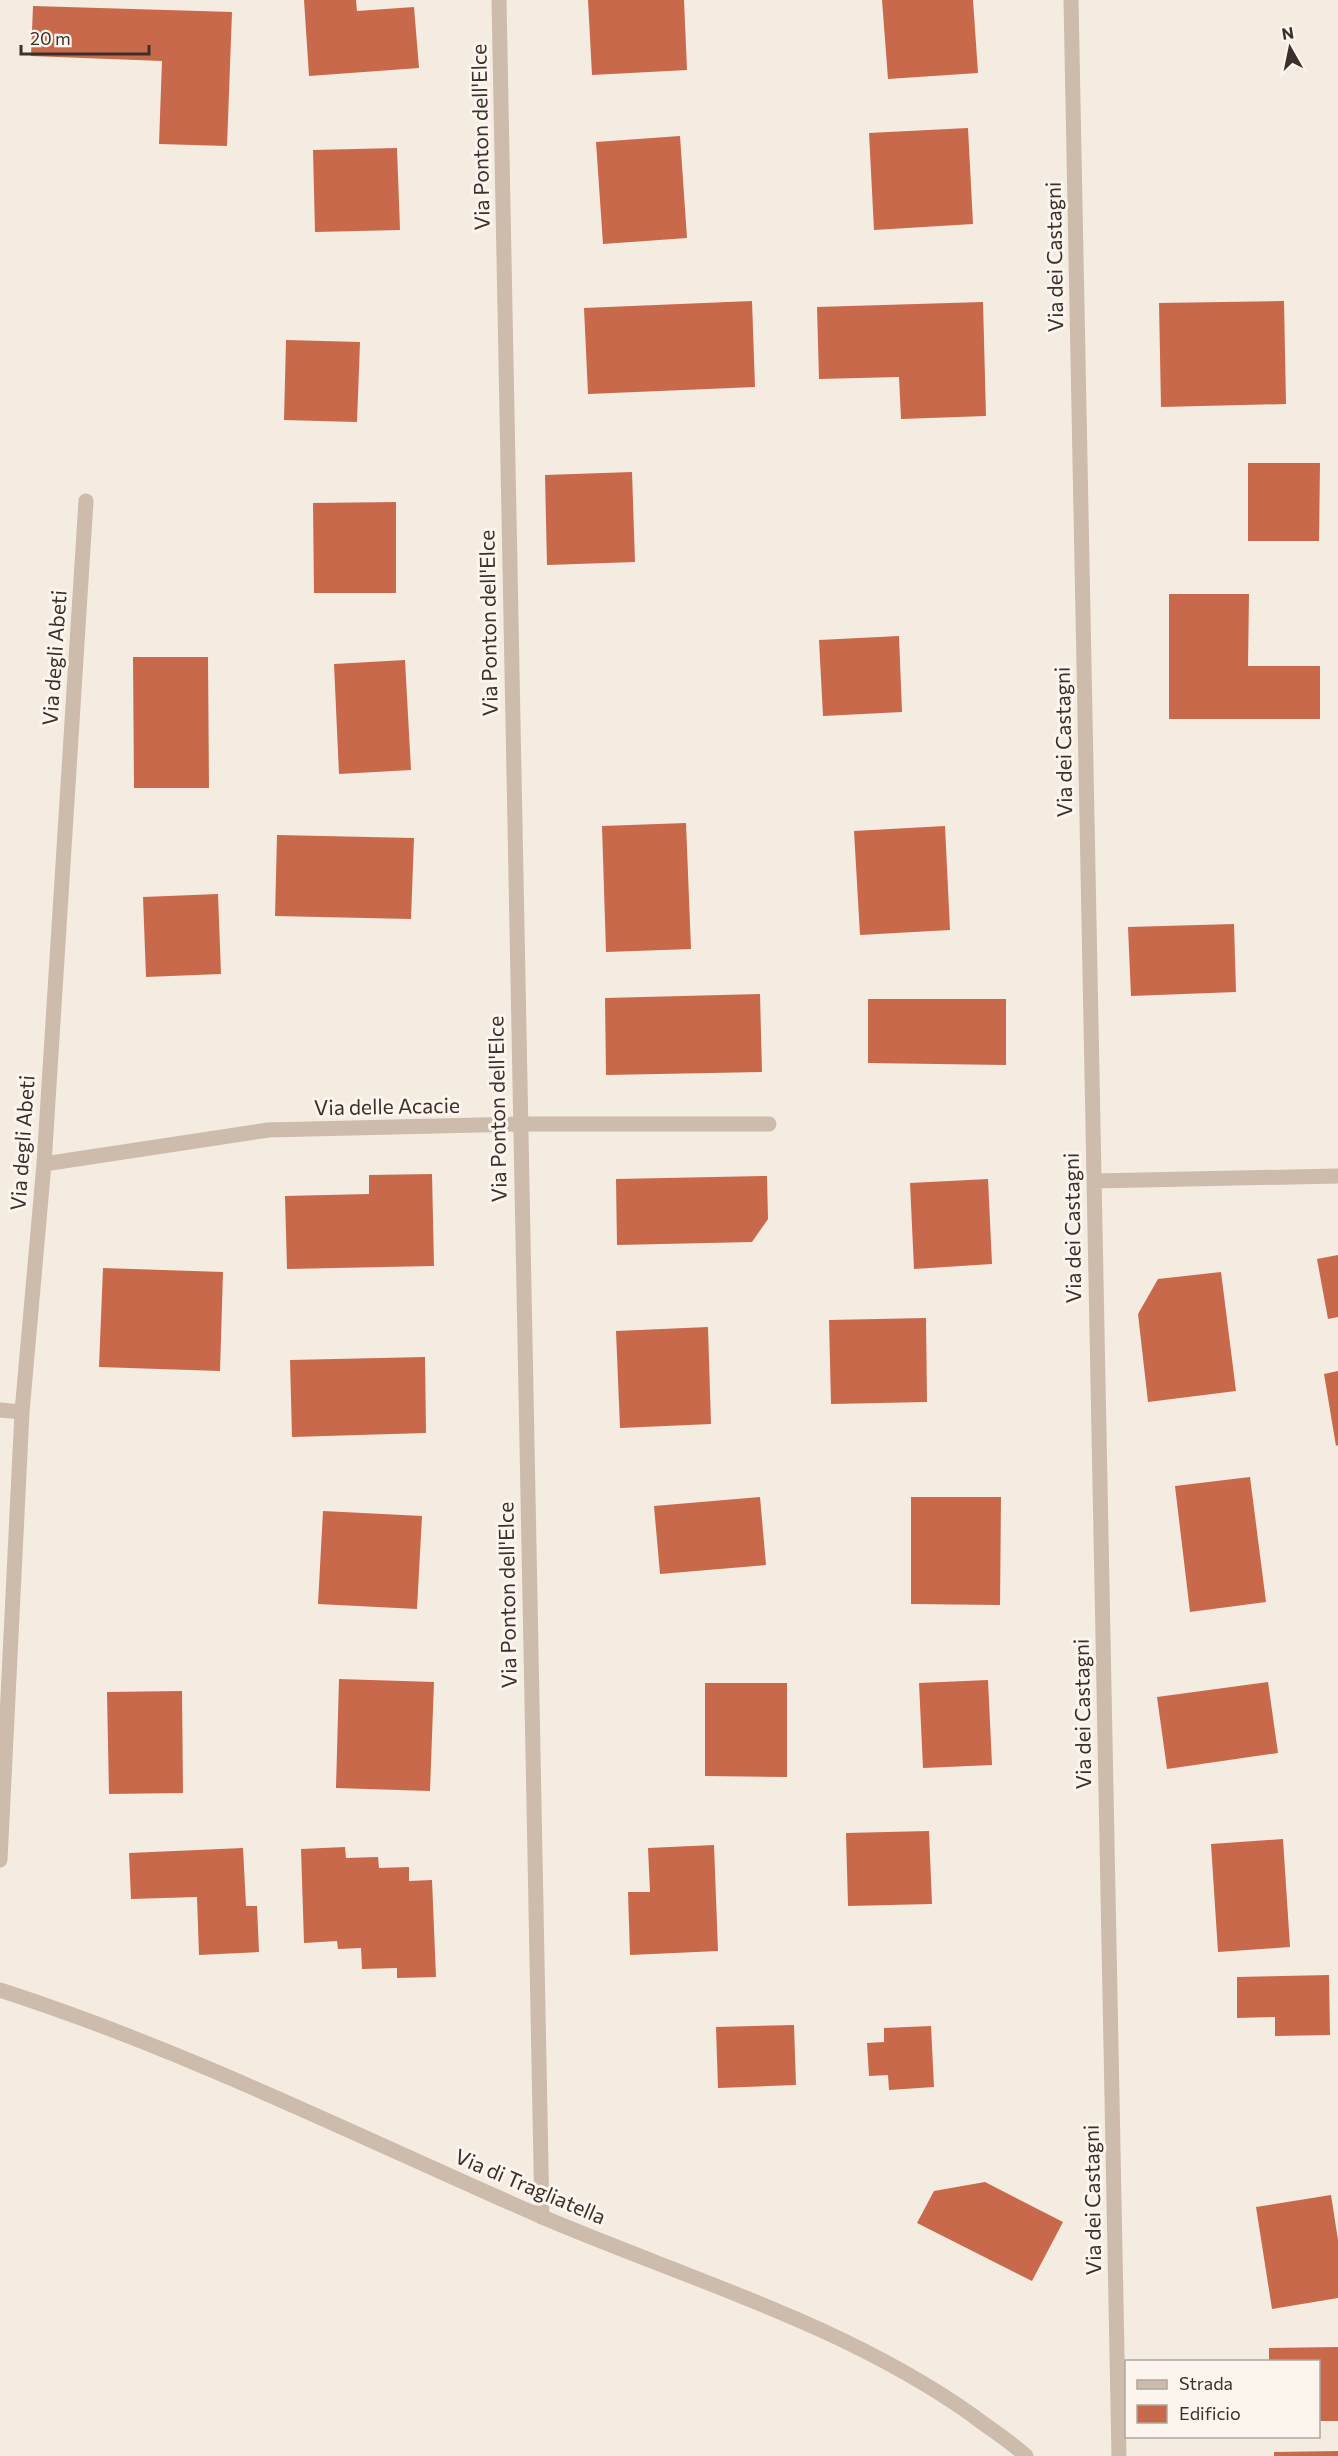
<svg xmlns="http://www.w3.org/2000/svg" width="1338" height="2456" viewBox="0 0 1338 2456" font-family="Commissioner,sans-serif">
<rect width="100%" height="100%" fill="#f4ebe1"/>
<path fill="#c8694b" d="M304,0H356L357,11L414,7L419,68L309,76Z
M588,0H684L687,70L592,75Z
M882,0H973L978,73L888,79Z
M33,6L232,12L227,146L159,144L162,61L31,56Z
M968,128L973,224L874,230L869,133Z
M680,136L687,238L603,244L596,142Z
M397,148L400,230L315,232L313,150Z
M752,301L755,387L588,394L584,308Z
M1284,301L1286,404L1161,407L1159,303Z
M983,302L986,416L901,419L899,377L819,379L817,307Z
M286,340L360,342L357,422L284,420Z
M1248,463H1320L1319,541H1248Z
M632,472L635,562L547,565L545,475Z
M396,502V593H314L313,503Z
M1169,594H1249L1248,666H1320V719H1169Z
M899,636L902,712L823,716L819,640Z
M133,657H208L209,788H134Z
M405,660L411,770L339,774L334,664Z
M686,823L691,949L606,952L602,826Z
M945,826L950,930L860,935L854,831Z
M277,835L414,838L411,919L275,916Z
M218,894L221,974L146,977L143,897Z
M1234,924L1236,992L1131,996L1128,927Z
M760,994L762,1072L606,1075L605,998Z
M868,999H1006V1065L868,1063Z
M432,1174L434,1266L287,1269L285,1196L369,1194V1175Z
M767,1176L768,1219L752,1242L617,1245L616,1179Z
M988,1179L992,1264L914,1269L910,1183Z
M1338,1255V1317L1328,1319L1317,1259Z
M103,1268L223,1272L220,1371L99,1367Z
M1221,1272L1236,1391L1148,1402L1138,1314L1158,1279Z
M926,1318L927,1402L831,1404L829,1320Z
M708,1327L711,1424L620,1428L616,1331Z
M425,1357L426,1433L292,1437L290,1360Z
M1338,1371V1445L1336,1446L1324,1374Z
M1250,1477L1266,1602L1190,1612L1175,1486Z
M760,1497L766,1565L660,1574L654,1506Z
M911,1497H1001L1000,1605L911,1604Z
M323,1511L422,1516L417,1609L318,1604Z
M339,1679L434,1682L430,1791L336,1788Z
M988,1680L992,1765L923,1768L919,1683Z
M1268,1682L1278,1753L1167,1769L1157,1697Z
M705,1683H787V1777L705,1776Z
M182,1691L183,1793L109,1794L107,1692Z
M929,1831L932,1904L848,1906L846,1833Z
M1283,1839L1290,1947L1218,1952L1211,1844Z
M714,1845L718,1951L630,1955L628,1892H650L648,1848Z
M345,1847L346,1858L378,1857L379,1868L409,1867V1881L432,1880L436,1977L397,1978V1968L362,1969L361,1948L338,1949L337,1941L304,1943L301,1849Z
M243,1848L246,1906H257L259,1952L199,1955L197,1897L131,1899L129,1853Z
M1329,1975L1330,2035L1275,2036V2017L1237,2018V1977Z
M794,2025L796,2085L718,2088L716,2027Z
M931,2026L934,2087L889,2090L888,2075L869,2076L867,2043L884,2042V2028Z
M985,2182L1063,2222L1032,2281L917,2223L934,2191Z
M1331,2195L1338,2240V2298L1272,2309L1256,2207Z
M1338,2347V2421H1318V2362H1269V2348Z
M1338,2451V2456H1274V2452Z"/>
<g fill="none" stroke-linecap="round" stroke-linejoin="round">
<path stroke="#cdbbac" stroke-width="15" d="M499,0L542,2217
M1071,0L1119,2456
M44,1164L268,1130L519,1124H769
M1094,1181L1338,1176
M0,1410L22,1412
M0,1860L22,1412L44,1164L86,501"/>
<path stroke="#cdbbac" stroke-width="15" d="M0,1990C186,2050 361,2138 540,2216C685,2278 842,2323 972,2415C990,2429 1010,2441 1026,2456"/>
</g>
<g text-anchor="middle" stroke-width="6" stroke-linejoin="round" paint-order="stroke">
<g font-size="21" fill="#3b302b" stroke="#fbf5ee">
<text transform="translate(481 137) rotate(-91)" y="7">Via Ponton dell'Elce</text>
<text transform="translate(1055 257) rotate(-91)" y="7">Via dei Castagni</text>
<text transform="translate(489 623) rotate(-91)" y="7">Via Ponton dell'Elce</text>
<text transform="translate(55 658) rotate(-86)" y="7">Via degli Abeti</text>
<text transform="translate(1064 742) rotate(-91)" y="7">Via dei Castagni</text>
<text transform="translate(387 1107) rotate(-1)" y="7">Via delle Acacie</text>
<text transform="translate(498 1109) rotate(-91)" y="7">Via Ponton dell'Elce</text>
<text transform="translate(23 1143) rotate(-86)" y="7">Via degli Abeti</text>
<text transform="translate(1073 1228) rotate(-91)" y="7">Via dei Castagni</text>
<text transform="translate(508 1595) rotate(-91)" y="7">Via Ponton dell'Elce</text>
<text transform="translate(1083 1714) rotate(-91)" y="7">Via dei Castagni</text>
<text transform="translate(530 2187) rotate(23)" y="7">Via di Tragliatella</text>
<text transform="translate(1093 2200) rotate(-91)" y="7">Via dei Castagni</text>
</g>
</g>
<rect x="1125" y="2360" width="195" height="78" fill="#fbf5ee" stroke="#aea6a0" stroke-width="1.5"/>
<rect x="1137" y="2380" width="30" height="9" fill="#cdbbac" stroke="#aea6a0" stroke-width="1.5"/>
<text x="1179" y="2390" font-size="18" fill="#3b302b">Strada</text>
<rect x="1137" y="2405" width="30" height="18" fill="#c8694b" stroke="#aea6a0" stroke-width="1.5"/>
<text x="1179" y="2420" font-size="18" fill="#3b302b">Edificio</text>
<g transform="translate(1290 48) rotate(351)" stroke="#fbf5ee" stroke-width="4.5" paint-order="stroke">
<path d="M0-4.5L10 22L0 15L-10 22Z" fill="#3b302b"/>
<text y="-9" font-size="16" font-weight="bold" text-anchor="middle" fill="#3b302b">N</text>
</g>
<path d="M21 45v9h128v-9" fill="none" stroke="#3b302b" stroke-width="3"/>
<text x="30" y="45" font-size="18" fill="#3b302b" stroke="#fbf5ee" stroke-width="4.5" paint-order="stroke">20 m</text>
</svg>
